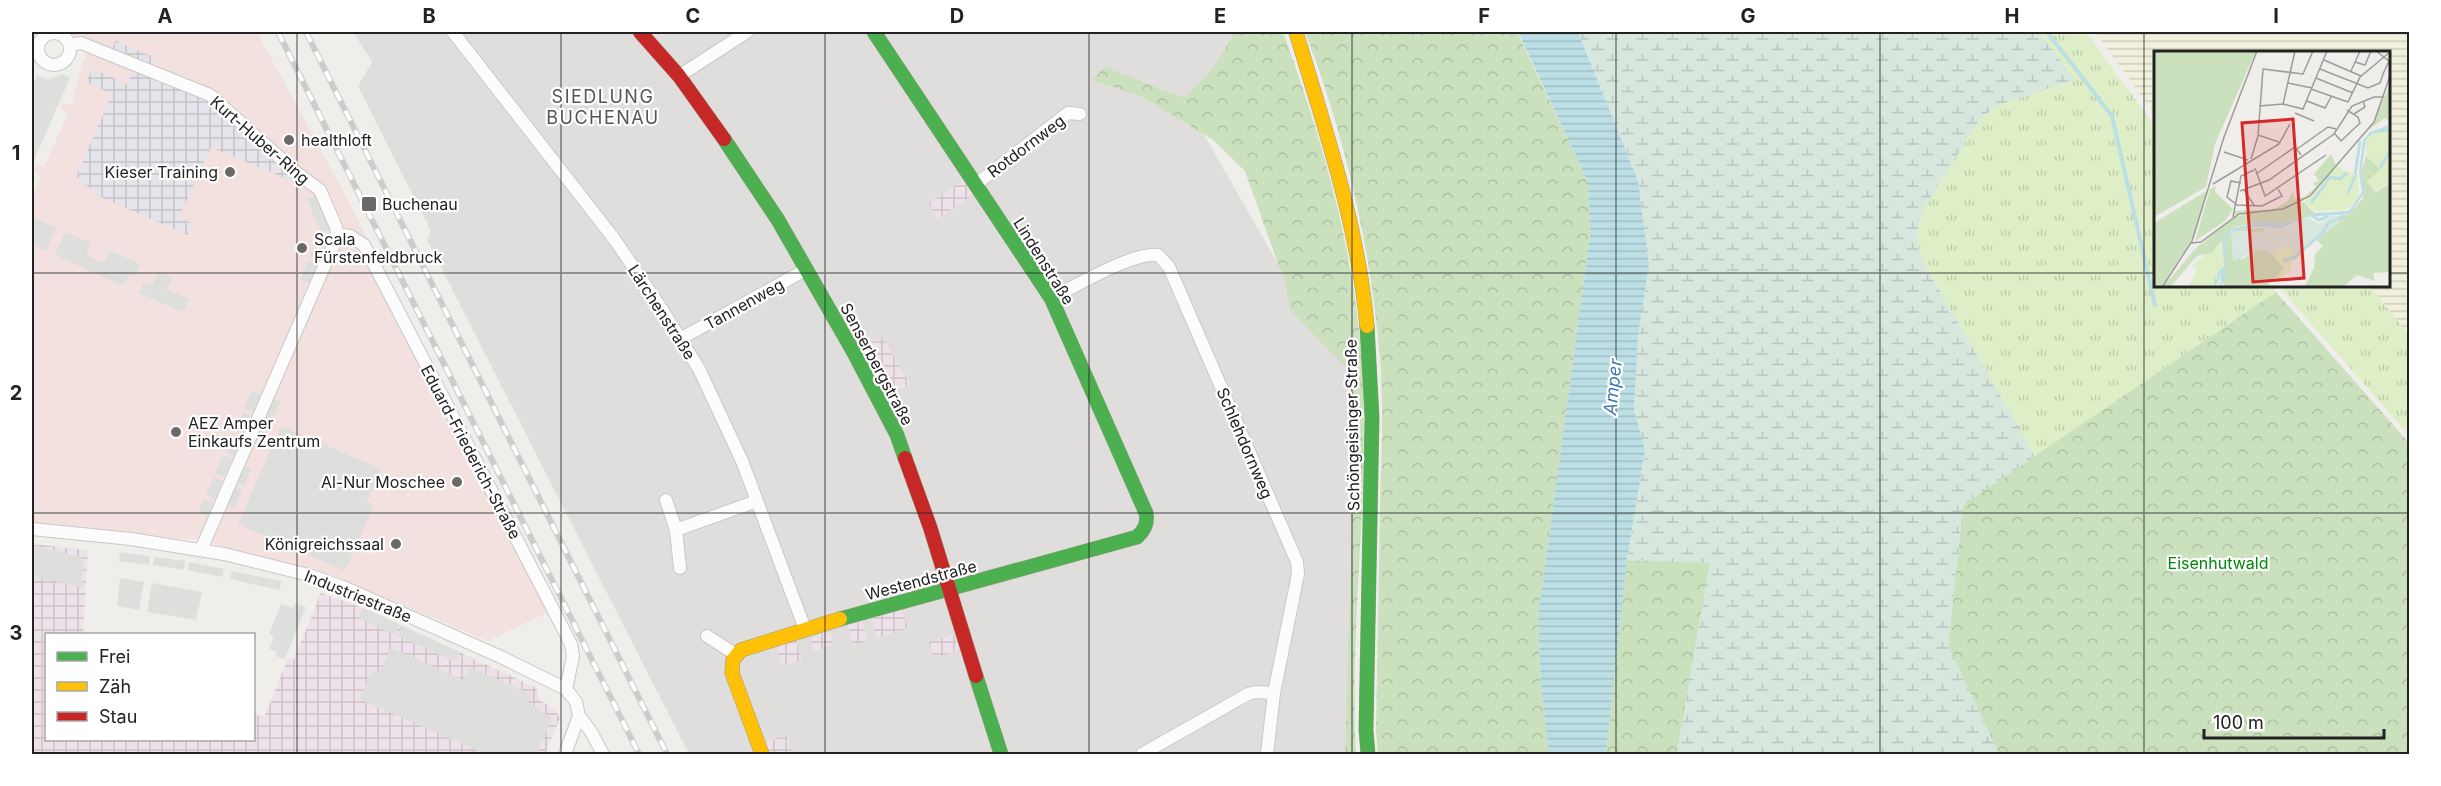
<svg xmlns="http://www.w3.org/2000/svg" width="2441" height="786" viewBox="0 0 2441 786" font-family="Inter,sans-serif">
<defs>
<pattern id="industrial-grid" width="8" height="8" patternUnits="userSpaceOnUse" patternTransform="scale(1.5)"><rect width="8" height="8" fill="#eee2ea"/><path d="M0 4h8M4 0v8" fill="none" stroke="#ccc2c8"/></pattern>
<pattern id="farmland-rules" width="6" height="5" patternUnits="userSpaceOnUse" patternTransform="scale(1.5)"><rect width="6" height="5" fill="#f1f0dd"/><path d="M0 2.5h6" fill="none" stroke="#cecebd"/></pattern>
<pattern id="grass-tufts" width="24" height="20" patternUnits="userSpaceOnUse" patternTransform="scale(1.5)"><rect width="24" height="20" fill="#deefc7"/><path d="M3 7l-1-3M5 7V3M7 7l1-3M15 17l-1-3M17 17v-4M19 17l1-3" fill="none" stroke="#becdab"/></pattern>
<pattern id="forest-crowns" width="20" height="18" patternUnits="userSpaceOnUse" patternTransform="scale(1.5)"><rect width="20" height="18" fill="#cbe1be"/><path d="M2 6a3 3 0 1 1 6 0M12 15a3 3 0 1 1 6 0" fill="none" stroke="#aec1a3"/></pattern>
<pattern id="wetland-marsh" width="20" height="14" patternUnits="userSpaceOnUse" patternTransform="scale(1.5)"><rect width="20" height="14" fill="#d7e7de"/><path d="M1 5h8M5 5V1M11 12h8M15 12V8" fill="none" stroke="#b8c6be"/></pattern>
<pattern id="plaza-grid" width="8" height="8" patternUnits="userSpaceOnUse" patternTransform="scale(1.5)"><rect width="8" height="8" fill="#e5e4ea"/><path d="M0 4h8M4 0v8" fill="none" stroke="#c4c3c8"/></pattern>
<pattern id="water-rules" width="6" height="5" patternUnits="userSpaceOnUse" patternTransform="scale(1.5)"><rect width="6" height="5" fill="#bcdfe6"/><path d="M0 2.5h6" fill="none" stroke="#a1bfc5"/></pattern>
</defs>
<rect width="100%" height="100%" fill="#f0eeeb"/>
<path fill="#dfdedc" d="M353,32H1239L1187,105L1302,306L1351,373L1353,476L1345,754H689L427,240L431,231L358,86L372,62Z"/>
<path fill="#f2e1df" d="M62,32H257L347,198L556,608L488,641L332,575L198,540L32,524V196L41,176L33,170L37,165L44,167L68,114L60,108L64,102L72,105L82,64L88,50L94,46Z"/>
<path fill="url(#industrial-grid)" d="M963,180L973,194L938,219L928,204Z
M882,337L910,384L891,395L864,347Z
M32,544L88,550L83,634H46V740H254V715L265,716L288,658L294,659L321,593L363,608L537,688L539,700L553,708L560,718L545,754H32Z
M902,609L908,628L877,638L872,619Z
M862,621L868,641L853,645L848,625Z
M830,632L834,645L814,651L810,638Z
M954,634L959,650L934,658L929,642Z
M796,640L802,660L782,666L777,645Z
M786,735L793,754H768L763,744Z"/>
<path fill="#dededc" d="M62,74L70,78L32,165V87L37,75L48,80Z
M317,194L331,228L321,232L307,199Z
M32,217L56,228L46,251L32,244Z
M65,232L91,243L86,255L103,263L110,251L141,264L134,277L129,275L123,286L55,255Z
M318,239L327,243L319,260L310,256Z
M308,261L317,265L309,283L300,279Z
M159,271L172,278L167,289L189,299L183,312L139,293L144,282L152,285Z
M252,391L261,395L253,412L244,408Z
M273,399L280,402L272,420L265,417Z
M243,412L251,416L244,433L235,430Z
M263,421L270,424L262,443L255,439Z
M281,426L381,469L367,501L374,505L345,571L238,524Z
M233,434L242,438L234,456L225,452Z
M223,455L232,459L224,477L215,473Z
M245,465L252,468L244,486L237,483Z
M214,477L223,481L215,499L206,495Z
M235,486L242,489L234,508L227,504Z
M204,499L213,503L207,516L198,512Z
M32,544L84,559L82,588L32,576Z
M120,552L150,556L149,565L119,561Z
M768,553L774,569L765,573L759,556Z
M154,557L185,561L184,570L153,565Z
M189,562L224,569L222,577L188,570Z
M232,571L281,581L280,590L230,579Z
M120,578L144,582L139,610L117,606Z
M152,583L202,592L196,620L147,612Z
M295,603L306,607L285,659L276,656L277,651L269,649L274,636L269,634L281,604L293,608Z
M363,608L399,624L395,635L358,618Z
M403,626L460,652L456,662L398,636Z
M391,648L464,680L470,667L531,694L529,703L552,718L537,754H485L359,699L372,670L379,673Z
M722,671L728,690L719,693L713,675Z"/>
<path fill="url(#farmland-rules)" d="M2095,32H2409V335L2369,285H2388V52H2156V116Z"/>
<path fill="url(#grass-tufts)" d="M2039,32H2086L2156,128V285H2271L2276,292L2035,456L1921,258L1917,233L1922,211L1980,119L1998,105L2075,80Z
M2277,285H2369L2409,335V435Z"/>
<path fill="url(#forest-crowns)" d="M1235,32H1283C1322,139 1355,251 1362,365C1370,495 1349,626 1356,754H1345L1353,476L1351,373L1290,310L1285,278L1278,264L1245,171L1212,139L1142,97L1092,80L1105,67L1184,98L1213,68Z
M1305,32H1517L1588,182L1590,236L1538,617L1541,688L1549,754H1378L1376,732C1377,657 1379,583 1380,509C1381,459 1384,408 1380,359C1371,248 1345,135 1305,32Z
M2276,292L2409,443V754H1999L1948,646L1963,505Z
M1627,560L1710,562L1677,754H1606Z"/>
<path fill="url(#wetland-marsh)" d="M1578,32H2039L2075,80L1998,105L1980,119L1922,211L1917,233L1921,258L2035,456L1963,505L1948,646L1999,754H1677L1710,563L1627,560L1645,450L1634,410L1638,336L1649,264L1638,181Z"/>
<path fill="url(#plaza-grid)" d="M115,41L156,58L152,67L112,51Z
M137,64L210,95L297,173L296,183L211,147L179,217L193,224L188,235L96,195L94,189L82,184L80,179L76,177L112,94L86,82L93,69L127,84Z"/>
<path fill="url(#water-rules)" d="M1518,32H1578L1638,181L1649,264L1638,336L1634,410L1645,450L1627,560L1606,754H1549L1541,688L1538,617L1590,236L1588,182Z"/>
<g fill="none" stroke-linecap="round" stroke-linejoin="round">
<path stroke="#bcdfe6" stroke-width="4" d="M2047,32L2112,116L2155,305"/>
<g stroke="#c9c8c7" stroke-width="14">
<path id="street" d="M453,32L615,240L661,308L699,369L742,461L805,629
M38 49a16 16 0 1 1 32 0a16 16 0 1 1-32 0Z
M70,45L81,43L210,95L297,173L320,190L336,227L337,234L333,246L201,550
M679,76L747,32
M975,185L1068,113L1080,114
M337,234L350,236L364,245L571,644L573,656L566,689
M1051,298C1075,287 1134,251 1158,255L1169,267L1297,562L1298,574L1274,693L1267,754
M680,339L807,269
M666,500L676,530
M32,529L131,539L224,554L309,575L343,587L501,657L566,689L576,702L579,716L565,754
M680,568L676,530L757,501
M707,636L735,654
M579,716L590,730L603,754
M1142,754L1248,694L1256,692L1274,693"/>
</g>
<g stroke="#9a9c81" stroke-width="15">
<path id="fast" d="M724,139L778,220L853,351L897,435L905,458
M1367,326L1372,417L1366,730L1368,754
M840,619L1137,537C1145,530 1148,523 1146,513L1051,298L874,32
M976,676L1001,754"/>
</g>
<g stroke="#9a9c81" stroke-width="15">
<path id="slow" d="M1296,32C1325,129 1358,225 1367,326
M762,754L732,673L733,660L741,650L840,619"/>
</g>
<g stroke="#9a9c81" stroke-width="15">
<path id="jam" d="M640,32L679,76L724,139
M905,458L930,527L976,676"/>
</g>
<use href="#street" stroke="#fdfcfc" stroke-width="12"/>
<use href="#fast" stroke="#4caf50" stroke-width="14"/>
<use href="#slow" stroke="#ffc107" stroke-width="14"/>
<use href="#jam" stroke="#c62828" stroke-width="14"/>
<g stroke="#ccc" stroke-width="6">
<path id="rail" d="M278,32L639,754
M306,32L667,754"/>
</g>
<use href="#rail" stroke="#fff" stroke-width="4" stroke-dasharray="11" stroke-linecap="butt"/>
</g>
<path fill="none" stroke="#222" stroke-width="1.5" stroke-opacity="0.55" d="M297,32V754M561,32V754M825,32V754M1089,32V754M1352,32V754M1616,32V754M1880,32V754M2144,32V754M32,273H2156M2388,273H2410M32,513H2410"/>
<g fill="#6a6968" stroke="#fff" stroke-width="2">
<circle cx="289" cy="140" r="6"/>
<circle cx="230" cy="172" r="6"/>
<rect x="361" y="196" width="16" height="16" rx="3"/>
<circle cx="302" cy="248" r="6"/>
<circle cx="176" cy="432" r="6"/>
<circle cx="457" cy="482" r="6"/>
<circle cx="396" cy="544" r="6"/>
</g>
<g text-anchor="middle" stroke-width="4.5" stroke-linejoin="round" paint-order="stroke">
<g font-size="16" fill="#222" stroke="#fff">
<text transform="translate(260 140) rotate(41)" y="6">Kurt-Huber-Ring</text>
<text transform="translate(1026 146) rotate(-37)" y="6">Rotdornweg</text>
<text transform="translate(1044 261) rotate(58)" y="6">Lindenstraße</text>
<text transform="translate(744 304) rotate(-29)" y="6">Tannenweg</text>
<text transform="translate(662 312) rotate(57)" y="6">Lärchenstraße</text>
<text transform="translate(877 364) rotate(62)" y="6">Senserbergstraße</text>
<text transform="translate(1352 425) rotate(-91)" y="6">Schöngeisinger Straße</text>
<text transform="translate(1245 443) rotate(67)" y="6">Schlehdornweg</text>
<text transform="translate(471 452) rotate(62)" y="6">Eduard-Friederich-Straße</text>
<text transform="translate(921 580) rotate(-15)" y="6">Westendstraße</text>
<text transform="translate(358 596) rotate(22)" y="6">Industriestraße</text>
</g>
<g font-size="16" fill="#222" stroke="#fff" text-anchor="start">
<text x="301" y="146">healthloft</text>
<text x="218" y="178" text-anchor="end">Kieser Training</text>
<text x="382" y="210">Buchenau</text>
<text x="314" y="245">Scala<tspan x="314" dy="18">Fürstenfeldbruck</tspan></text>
<text x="188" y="429">AEZ Amper<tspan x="188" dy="18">Einkaufs Zentrum</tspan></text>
<text x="445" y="488" text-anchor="end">Al-Nur Moschee</text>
<text x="384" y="550" text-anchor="end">Königreichssaal</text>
</g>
<g font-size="16" fill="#028908" stroke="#fff">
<text x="2218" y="569">Eisenhutwald</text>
</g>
<g font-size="18" letter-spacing="1.5" fill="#555" stroke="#fff">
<text x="603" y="103">SIEDLUNG<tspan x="603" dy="21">BUCHENAU</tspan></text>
</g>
<g font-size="18" font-style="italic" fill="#3e78ab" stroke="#fff">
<text transform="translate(1613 387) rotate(-84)" y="6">Amper</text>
</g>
</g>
<g transform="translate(2154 51)">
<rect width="236" height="236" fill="#f0eeeb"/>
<path d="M235,78V131L221,142L213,130L227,119L212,105V89L219,82ZM182,115L204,125L205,146L192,159L162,160L150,151ZM68,189L70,215L67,235H63V229L61,235H35L43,218L38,215ZM133,194L153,199L135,214L139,217L125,229L121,228L130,218L119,203Z" fill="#deefc7"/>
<path d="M0,0H102L61,93L52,136L0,166ZM235,36V70L231,67L216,78ZM177,103L182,115L162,138L148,150L129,157L79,164L80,160L121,158L134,150L139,140L140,147L150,146L162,136L159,132L165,130L160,123ZM212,105L227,119L213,130L221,142L235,133V221L219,222L221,230L203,224L190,235H151L160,217L161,203L169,195L163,189L169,181L185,172V165L196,163L209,147L207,122ZM62,135L61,141L79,158L71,170L41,190L56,138ZM54,139L41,183L8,235H0V172ZM149,151L161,162L134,172L106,171L80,176L57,202L43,205L17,235H10L40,199L80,166ZM87,177H110V182L85,180L87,209L106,198H115L130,218L113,235H70L72,188L76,181Z" fill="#cbe1be"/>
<path d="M178,165H185V172L143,204L133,194L119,203L106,198L79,210L77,183L85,180L110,182V177L135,176L153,166L165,173Z" fill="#d7e7de"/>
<path d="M235,74L233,81L219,82L212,89L207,122L211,141L196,163L153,166L129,177L96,176L76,181L72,188L71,231L67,235V219L65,229L61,235L60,226L63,229L64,221L70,215L68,189L75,178L106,171L134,172L161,162L195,160L208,141L205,121L209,89L216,81Z" fill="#bcdfe6"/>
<path fill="none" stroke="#bcdfe6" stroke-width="3" d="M226,117L236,100M201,124L206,90M172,131L176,126L186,128L193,122M194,142L201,125M157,152L172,132M158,165L165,169L175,165M167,185L174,172L190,165M129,210L141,206L167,183"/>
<path fill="none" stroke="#9e9c9b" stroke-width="1.5" d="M222,0L235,10L229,23M170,9L207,25M201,11L211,14L217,0M166,18L214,37L226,32L229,23M197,20L206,0M162,27L199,42M134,32L158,37M157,38L194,51L206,26L236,1M153,50L171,57L177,46M129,53L141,0M105,55L129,53L149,58L173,0M141,62L160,70M200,63L211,56L209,50M181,83L187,90L206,72L204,66L193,59M104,84L125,91M143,98L174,76L182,78M70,101L94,109M97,108L104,85L109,18L149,23L159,0M101,117L111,145L172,104M102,123L141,96L147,104M87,132L77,130L73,146L83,154L108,155L128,145L124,138M59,133L125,93L136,73M90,139L100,154M86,140L115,129L180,83L198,55L220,46H230M79,166L87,125L100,119M38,190L70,86L103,0M37,192L47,191L85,163L129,158L156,145L220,71L236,25M9,235L38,190"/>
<path fill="#d62828" fill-opacity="0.15" stroke="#d62828" stroke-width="3" d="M139,68L150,227L99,231L88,72Z"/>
<rect width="236" height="236" fill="none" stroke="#222" stroke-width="3"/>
</g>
<rect width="2441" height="786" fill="none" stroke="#ffffff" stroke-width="66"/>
<rect x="45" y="633" width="210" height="108" fill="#ffffff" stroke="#a7a7a7" stroke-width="1.5"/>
<rect x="57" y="652" width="30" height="9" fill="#4caf50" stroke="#a7a7a7" stroke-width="1.5"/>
<text x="99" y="663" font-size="18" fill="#222222">Frei</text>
<rect x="57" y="682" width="30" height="9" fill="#ffc107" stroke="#a7a7a7" stroke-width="1.5"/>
<text x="99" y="693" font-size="18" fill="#222222">Zäh</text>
<rect x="57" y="712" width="30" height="9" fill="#c62828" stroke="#a7a7a7" stroke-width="1.5"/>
<text x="99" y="723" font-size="18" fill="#222222">Stau</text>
<path d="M2204 729v9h180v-9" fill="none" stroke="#222222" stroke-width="3"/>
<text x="2213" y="729" font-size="18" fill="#222222" stroke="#ffffff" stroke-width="4.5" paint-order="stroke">100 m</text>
<rect x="33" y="33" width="2375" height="720" fill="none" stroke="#222" stroke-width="2"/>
<g font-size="20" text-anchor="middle" font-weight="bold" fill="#222">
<text x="165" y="23">A</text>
<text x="429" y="23">B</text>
<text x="693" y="23">C</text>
<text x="957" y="23">D</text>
<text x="1220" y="23">E</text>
<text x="1484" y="23">F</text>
<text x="1748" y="23">G</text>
<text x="2012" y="23">H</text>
<text x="2276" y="23">I</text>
<text x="16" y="160">1</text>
<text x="16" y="400">2</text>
<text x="16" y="640">3</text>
</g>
</svg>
